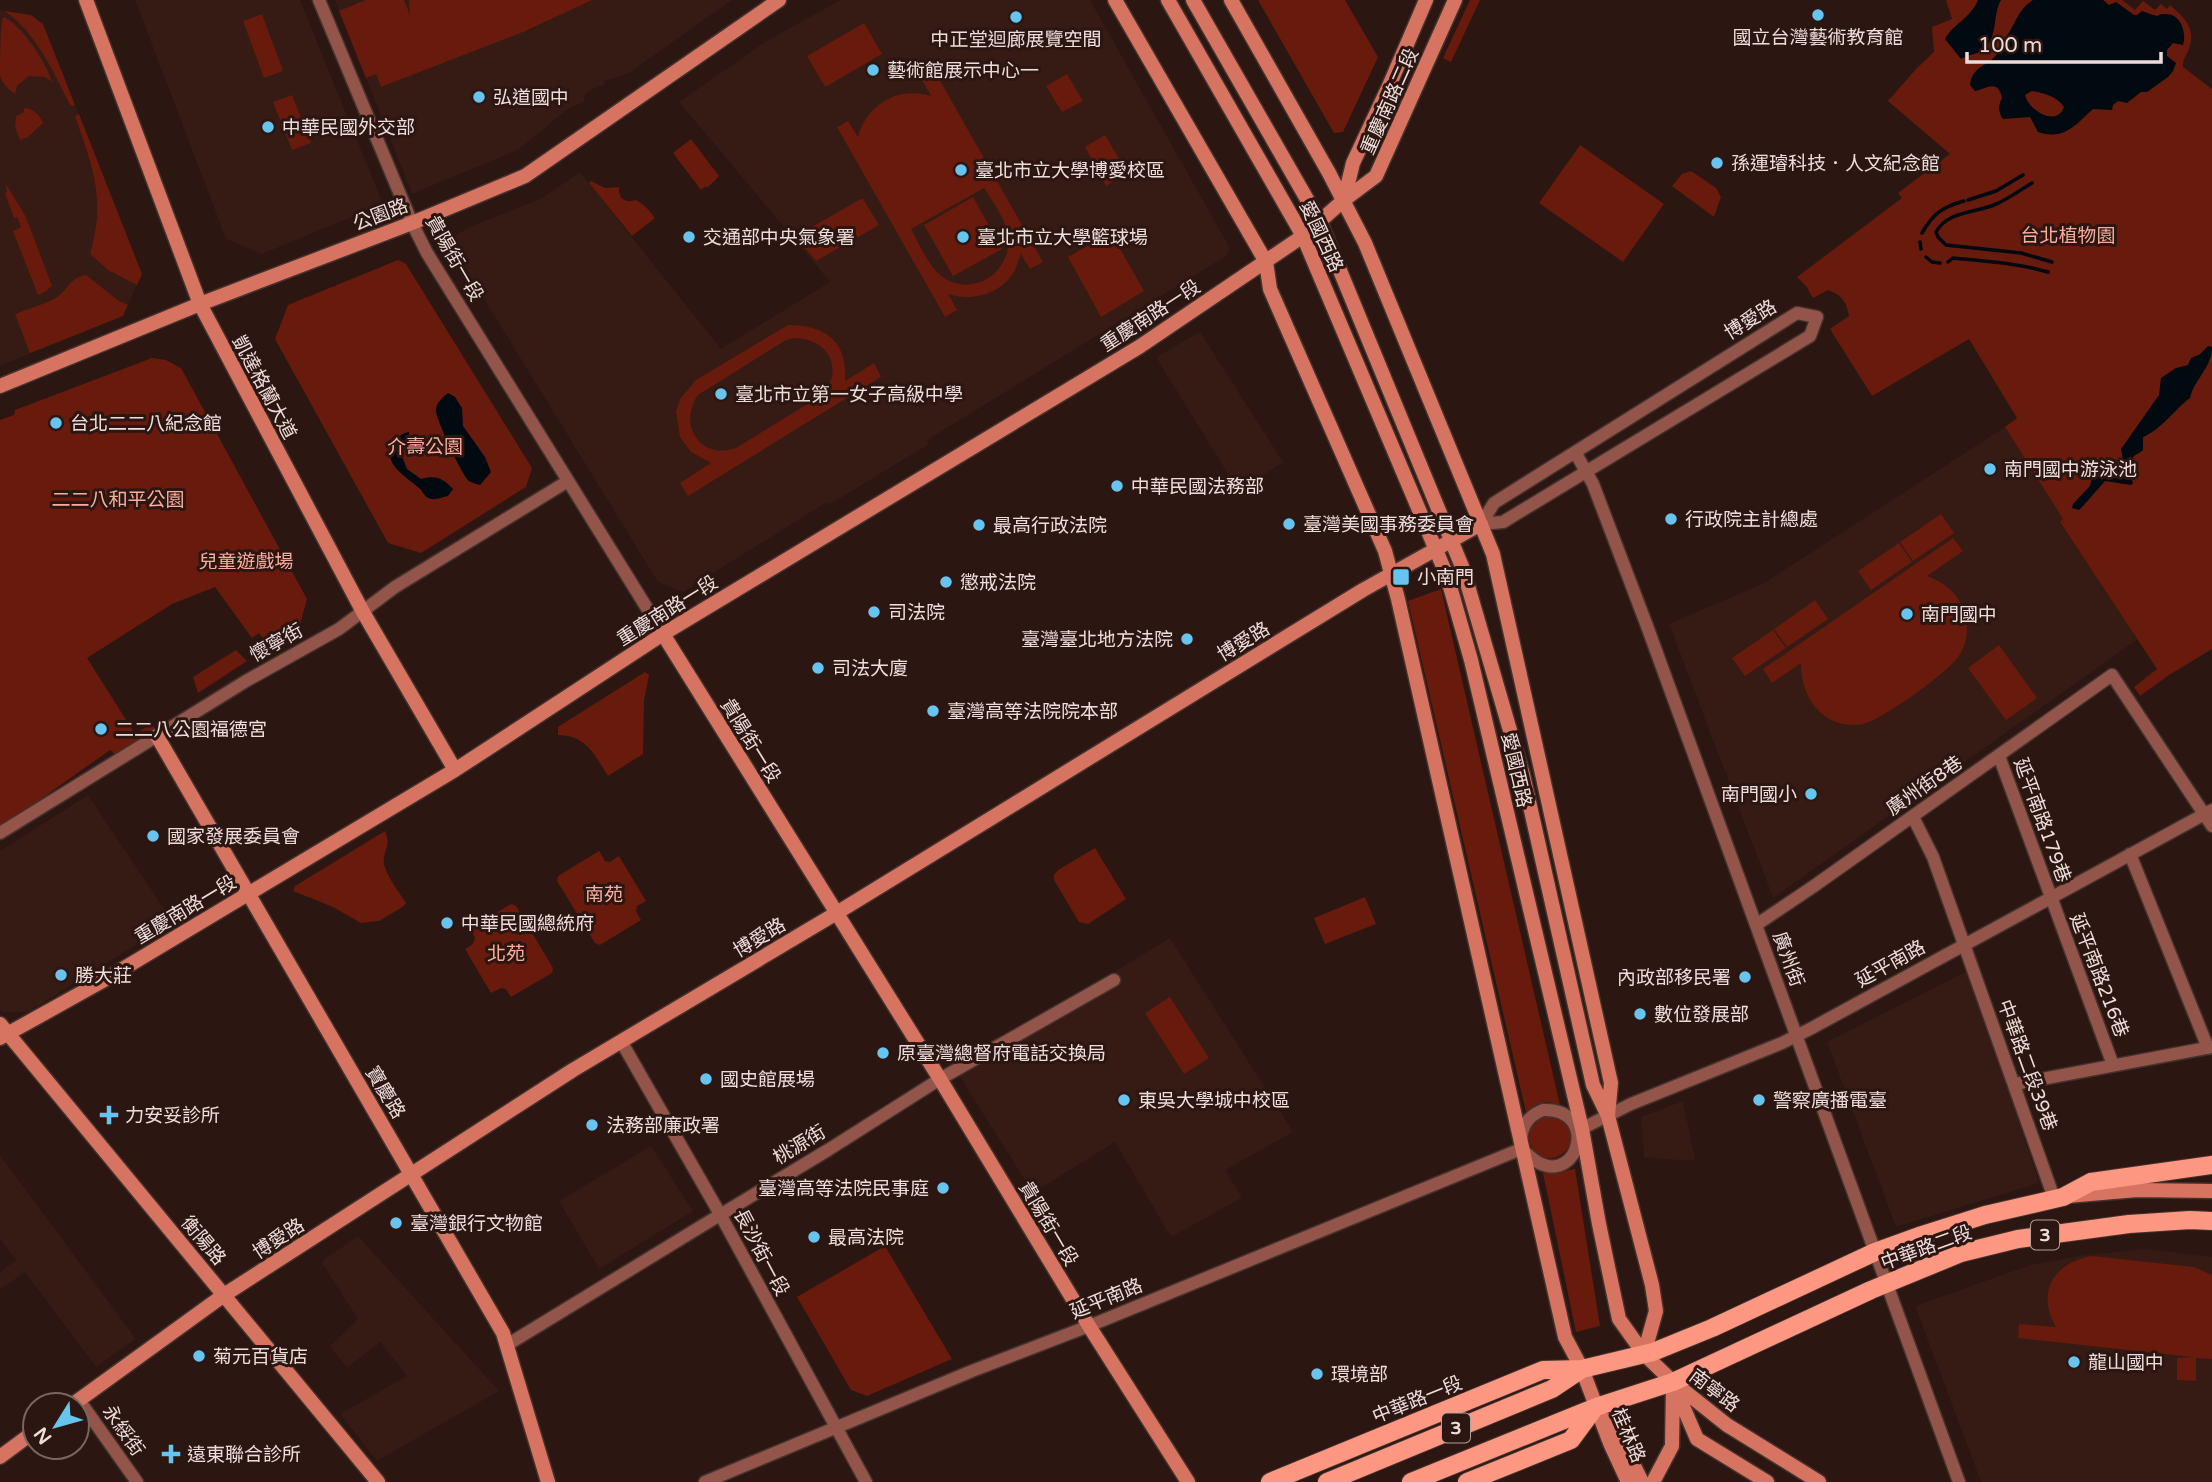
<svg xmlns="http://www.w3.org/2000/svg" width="2212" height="1482" viewBox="0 0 2212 1482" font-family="'Varela Round','Noto Sans TC',sans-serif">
<rect width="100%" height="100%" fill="#2b1611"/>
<path fill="#361a14" d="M135,0H300L383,204L262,254L226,239Z
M335,0H732L629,73L604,81L605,84L588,91L584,96L585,102L569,108L518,150L412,194Z
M840,0H1090L1230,248L1226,256L929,439L927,441L929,444L829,505L827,502L683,592L658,582L449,242V235L454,237L467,228L542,198L580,172L721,349L830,282L679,102L765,42Z
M0,10L31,15L43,24L142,274L123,316L0,366Z
M1200,332L1283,462L1239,492L1156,357Z
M2005,427L2064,520L2060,523L2138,639L1773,898L1669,624L1764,583Z
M88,795L173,922L28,1012H2L0,1010V851Z
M1170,938L1293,1132L1225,1170L1242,1198L1171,1237L1115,1142L1033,1193L955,1069Z
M1969,970L2039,1183L1896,1227L1827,1042Z
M1683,1101L1695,1160H1678L1644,1157L1641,1117Z
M651,1146L693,1211L599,1269L559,1201Z
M0,1155L136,1339L96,1367L25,1272L0,1290V1272L16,1260L0,1238Z
M358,1236L499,1391L377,1461L340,1414L407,1376L380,1342L347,1368L330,1346L358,1319L321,1262Z
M2146,1249L2212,1257V1482H1981L1915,1306L2030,1265L2084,1255Z"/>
<path fill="#681a0d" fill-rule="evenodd" d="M366,0H404L410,15L409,0H592L523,32L381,87L376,74L366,78L339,11Z
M1258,0H1345L1378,57L1343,132L1334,133Z
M1470,0H1480L1451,62L1443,58Z
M1946,0H2122L2135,10L2143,1L2155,10L2161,4L2167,9L2170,5C2183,16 2195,27 2190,45C2188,54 2182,59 2183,67L2212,89V649L2169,675L2140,696L2134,687L2157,669L2060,522L2063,519L2005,427L2017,418L1969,339L1872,396L1830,329L1849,316C1846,301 1842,295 1828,290L1813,298L1806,286L1797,277L1902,198L1898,193L1950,154L1888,101L1916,69L1934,52L1932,27L1952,19Z
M4,11L31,15L43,24L75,105L71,106L69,103C53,70 34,30 4,11Z
M262,14L283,71L264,78L243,21Z
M3,17C20,22 48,65 52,82L45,77L29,76L17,86L15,94C9,90 2,83 0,76C0,65 0,28 3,17Z
M864,23L882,54L825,87L807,56Z
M934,70L1043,262L1030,269L1021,254C1019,259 1017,265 1015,270C1002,294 972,302 948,294L957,310L945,317L837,127L848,121L858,137C867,104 898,86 931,96L921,78ZM984,188C992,201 1006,219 1008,235C1013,270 975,298 944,278C929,268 920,245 911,229Z
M1067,74L1083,101L1062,112L1046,86Z
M292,95L311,143L292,150L273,102Z
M24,108C33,108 40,115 43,123L28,137L20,140L15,127L16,116L24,112Z
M79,114L142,274L137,285L108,270L90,254C106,199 93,168 75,116Z
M1105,135L1127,172L1106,186L1085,147Z
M691,139L719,176L707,188L706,186L701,190L673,153Z
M1580,145L1664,204L1623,262L1539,203Z
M1691,171L1716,188L1721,197L1714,217L1672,186L1682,174Z
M591,181L605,188L619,187C618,198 625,204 636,200C645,205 649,210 655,218L632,236L589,183Z
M6,184L26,217L52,286L46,291L38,295L13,231L21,227L17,217L14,218L5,193L7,192Z
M973,197L1002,249L953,276L924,225Z
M861,199H863L879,225L816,261L801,243L807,237L803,232Z
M1111,233L1144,291L1101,317L1068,257Z
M398,260L406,264L532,468L526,487L421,553L388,543L275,339L288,305Z
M86,275L119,301L128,305L123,316L30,353L15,314C28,309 41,305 54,299C67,292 70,277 86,275Z
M788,325C826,325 848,342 845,381L874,363L881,377L688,496L680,483L711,463L691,452L680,437L676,412L680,399L696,380ZM794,338C828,338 845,369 822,395L736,448C701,460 677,425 698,395L786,340Z
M152,358L166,360L181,368L307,599L299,628L260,653L259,652L268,645L259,633L252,638L215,587L172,604L87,658L135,734L151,724L155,729L117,756L110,750L0,828V420L14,415L15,410Z
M1941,514L1954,533L1913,561L1900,542Z
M1953,538L1963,551L1927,576C1944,582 1958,593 1964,611C1969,626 1968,644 1958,657C1947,673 1882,720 1863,724C1824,731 1800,698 1801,663L1772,683L1763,669Z
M1899,543L1912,562L1871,590L1858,571Z
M1441,589L1560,1105C1546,1099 1538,1102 1526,1112L1408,601Z
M1815,600L1828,619L1787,647L1774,629Z
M1773,630L1786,648L1745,676L1732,658Z
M1999,645L2037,698L2006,720L1968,668Z
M236,650L247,661L198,693L193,677Z
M645,672L649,675L644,701L643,754L608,776C594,754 587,736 558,735V727Z
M385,831C392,847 382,851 384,864C387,877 399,892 406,903L404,906L379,921L361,923L333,907L293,891L295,886Z
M1095,848L1126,899L1088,924L1079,922L1054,880V875L1058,870Z
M599,851L605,861L610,862L619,856L646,901L637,906L636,911L641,920L600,945L595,943L557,881L558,876Z
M1365,897L1376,924L1325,944L1314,918Z
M511,904L516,906L553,968L552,973L511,997L506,989L501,988L491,993L465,949L473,944L475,938L470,929Z
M1170,997L1209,1058L1184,1074L1145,1013Z
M1529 1137a21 21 0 1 1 42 0a21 21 0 1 1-42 0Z
M1575,1169L1600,1326L1576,1332L1543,1173Z
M885,1246L952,1359L867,1396L851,1390L797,1297Z
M2092,1256L2194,1267L2212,1275V1359L2196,1358V1381L2177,1380V1358L2192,1357L2018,1338L2019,1324L2056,1327C2036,1292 2053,1263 2092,1256Z"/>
<path fill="#000a10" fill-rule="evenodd" d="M1978,0H2001C1992,15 1999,36 1983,50C1977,55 1968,54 1961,59L1945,39C1953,24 1971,18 1978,0Z
M2033,0H2103L2109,5L2116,2L2134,15H2137L2142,11C2146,12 2149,14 2153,15C2162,17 2156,14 2165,14C2181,13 2187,33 2183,45L2173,43L2167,50V56L2176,63L2173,71L2168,77L2147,92H2141L2127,103L2118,101L2113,105L2112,110L2093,109C2076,124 2065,141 2038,132L2030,117L2003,119C1998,112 1998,106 2002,98C1998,78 1986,89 1975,91L1970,85C1973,60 1998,68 2001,42C2015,30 2015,11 2033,0ZM2032,91C2044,93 2058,97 2064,107C2057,128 2028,110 2025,95Z
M2208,346L2212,347C2212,368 2194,379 2190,398C2174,410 2162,429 2143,437V450C2140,453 2136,454 2134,456C2128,463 2130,476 2133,483L2131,485L2105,481L2083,506L2079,510L2072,508L2073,504L2090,486L2092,478L2102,466L2124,465L2121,449L2159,395L2161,378L2176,368L2188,365L2191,358L2199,355Z
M448,393L455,397L462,408L463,426L485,457L491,472L480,485C479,485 470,482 469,481C463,477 436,419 436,411C436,403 442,398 448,393Z
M409,432V438L400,451L407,469L421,479C435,475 443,478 453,489L448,496C443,497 436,500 432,499C424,498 424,492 419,488C408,478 382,464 392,445C396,437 401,434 409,432Z"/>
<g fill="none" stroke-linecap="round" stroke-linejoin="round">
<path stroke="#000a10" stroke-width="3.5" d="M2032,183C2020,190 2007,200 1994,205C1974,213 1948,211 1936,232L1938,237L1946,245L2021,253L2052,262
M1968,200L1996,191L2023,175
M1922,233C1933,214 1942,207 1964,201
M1920,242L1921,249
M1926,257L1932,262L1940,263
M1948,262L1953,258C1986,261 2017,263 2048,272"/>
<g stroke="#46322d" stroke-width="15">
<path id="street" d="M319,0L412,223L427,253L663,634
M1797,313L1817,317L1810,336L1503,522L1481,524L1494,503Z
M1575,452L1593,484L1647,626L1959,1482
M1999,756L2113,1065
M1913,817L1933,857L2054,1198
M0,833L246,681L339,629L395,587L568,481
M2130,854L2208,1048
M1756,925L1814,886L2112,675L2212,826
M621,1041L720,1214L866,1482
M2015,1084L2212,1047
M1543,1110C1598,1108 1580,1183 1539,1163C1532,1159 1527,1153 1521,1149C1520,1130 1525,1117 1543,1110Z
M1577,1131L1631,1104L1782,1043L1810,1029L2212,810
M507,1345L705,1224L828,1150L940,1079L1114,980
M79,1400L137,1482
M705,1482L972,1371L1089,1326L1521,1149"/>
</g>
<g stroke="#46322d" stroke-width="17">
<path id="secondary" d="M86,0L200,304L363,612L455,770
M1115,0L1266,262L1270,289L1385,551L1398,599L1565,1337L1582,1369L1610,1443L1628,1482
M1168,0L1303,236L1447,576L1471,660L1582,1129L1599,1224L1619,1319L1644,1354L1673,1382L1727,1425L1819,1482
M1193,0L1320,222L1463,569L1523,775L1593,1085L1608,1116L1652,1285L1656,1311L1644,1354
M1231,0L1329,173L1365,243L1493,554L1611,1083L1608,1116
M1344,200L1353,163L1389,86L1426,0
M0,386L200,304L412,223L525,176L779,0
M663,634L940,1079L1089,1326L1188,1482
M157,736L503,1333L548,1482
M0,1024L378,1482
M0,1038L106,979L455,770L663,634L1139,347L1303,236L1344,200L1376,176L1455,0
M2067,1196L2137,1190L2212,1191
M1673,1383L1697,1439L1767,1482
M72,1405L224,1295L573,1070L835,914L1363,590L1481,524
M1606,1420L1621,1439L1642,1482
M0,1457L35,1431
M1653,1482L1672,1446L1673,1387"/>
</g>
<g stroke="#46322d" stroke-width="20">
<path id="primary" d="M1270,1482L1543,1370L1582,1369L1653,1352L1712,1328L1875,1252L1922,1235L1985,1215L2063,1197L2091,1182L2212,1165
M1327,1482L1552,1389L1582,1369
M1411,1482L1596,1407L1673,1382L1871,1290L1961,1253L2018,1239L2129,1224L2190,1220L2212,1221
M1467,1482L1571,1440L1594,1409"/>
</g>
<use href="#street" stroke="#935549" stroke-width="12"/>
<use href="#secondary" stroke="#d77461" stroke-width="14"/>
<use href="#primary" stroke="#fd9782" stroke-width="18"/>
</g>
<g fill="#66c4ef" stroke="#2b1611" stroke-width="2.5">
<circle cx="1818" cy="15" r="7"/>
<circle cx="1016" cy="17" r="7"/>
<circle cx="873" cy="70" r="7"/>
<circle cx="479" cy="97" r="7"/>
<circle cx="268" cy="127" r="7"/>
<circle cx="1717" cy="163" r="7"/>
<circle cx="961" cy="170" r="7"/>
<circle cx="689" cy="237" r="7"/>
<circle cx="963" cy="237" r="7"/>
<circle cx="721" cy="394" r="7"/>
<circle cx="56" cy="423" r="7"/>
<circle cx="1990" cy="469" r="7"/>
<circle cx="1117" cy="486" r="7"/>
<circle cx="1671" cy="519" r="7"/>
<circle cx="1289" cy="524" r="7"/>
<circle cx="979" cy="525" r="7"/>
<rect x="1392" y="568" width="18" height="18" rx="3.5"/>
<circle cx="946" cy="582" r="7"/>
<circle cx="874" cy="612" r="7"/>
<circle cx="1907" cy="614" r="7"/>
<circle cx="1187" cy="639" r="7"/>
<circle cx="818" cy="668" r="7"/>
<circle cx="933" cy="711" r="7"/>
<circle cx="101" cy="729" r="7"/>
<circle cx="1811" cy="794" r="7"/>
<circle cx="153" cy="836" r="7"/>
<circle cx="447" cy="923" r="7"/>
<circle cx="61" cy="975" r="7"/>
<circle cx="1745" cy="977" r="7"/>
<circle cx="1640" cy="1014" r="7"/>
<circle cx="883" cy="1053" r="7"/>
<circle cx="706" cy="1079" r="7"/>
<circle cx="1124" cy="1100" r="7"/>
<circle cx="1759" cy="1100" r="7"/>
<path d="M105.5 1104.5h7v7h7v7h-7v7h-7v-7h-7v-7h7z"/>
<circle cx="592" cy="1125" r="7"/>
<circle cx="943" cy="1188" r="7"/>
<circle cx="396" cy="1223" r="7"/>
<circle cx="814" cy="1237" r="7"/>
<circle cx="199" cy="1356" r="7"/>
<circle cx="2074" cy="1362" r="7"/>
<circle cx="1317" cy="1374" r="7"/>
<path d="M167.5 1443.5h7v7h7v7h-7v7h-7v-7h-7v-7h7z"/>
</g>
<g text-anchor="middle" stroke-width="6" stroke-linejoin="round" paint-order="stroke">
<g fill="#2b1611" stroke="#b3a19e" stroke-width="2">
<rect x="2031" y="1220.5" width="28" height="29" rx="5"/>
<rect x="1442" y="1413.5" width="28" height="29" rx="5"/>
</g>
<g font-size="18" font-weight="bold" fill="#edddda">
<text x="2045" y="1241">3</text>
<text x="1456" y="1434">3</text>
</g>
<g font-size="19" fill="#edddda" stroke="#2b1611" text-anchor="start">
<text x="1818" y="44" text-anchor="middle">國立台灣藝術教育館</text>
<text x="1016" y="46" text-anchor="middle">中正堂迴廊展覽空間</text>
<text x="887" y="77">藝術館展示中心一</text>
<text x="493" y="104">弘道國中</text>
<text x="282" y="134">中華民國外交部</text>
<text x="1731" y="170">孫運璿科技．人文紀念館</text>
<text x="975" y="177">臺北市立大學博愛校區</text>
<text x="703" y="244">交通部中央氣象署</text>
<text x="977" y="244">臺北市立大學籃球場</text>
<text x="735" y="401">臺北市立第一女子高級中學</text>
<text x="70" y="430">台北二二八紀念館</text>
<text x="2004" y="476">南門國中游泳池</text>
<text x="1131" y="493">中華民國法務部</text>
<text x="1685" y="526">行政院主計總處</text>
<text x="1303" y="531">臺灣美國事務委員會</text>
<text x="993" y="532">最高行政法院</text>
<text x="1417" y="584">小南門</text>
<text x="960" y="589">懲戒法院</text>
<text x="888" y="619">司法院</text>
<text x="1921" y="621">南門國中</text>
<text x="1173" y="646" text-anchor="end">臺灣臺北地方法院</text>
<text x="832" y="675">司法大廈</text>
<text x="947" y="718">臺灣高等法院院本部</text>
<text x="115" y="736">二二八公園福德宮</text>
<text x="1797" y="801" text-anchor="end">南門國小</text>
<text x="167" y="843">國家發展委員會</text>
<text x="461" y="930">中華民國總統府</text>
<text x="75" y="982">勝大莊</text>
<text x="1731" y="984" text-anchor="end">內政部移民署</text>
<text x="1654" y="1021">數位發展部</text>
<text x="897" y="1060">原臺灣總督府電話交換局</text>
<text x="720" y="1086">國史館展場</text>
<text x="1138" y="1107">東吳大學城中校區</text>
<text x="1773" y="1107">警察廣播電臺</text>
<text x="125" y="1122">力安妥診所</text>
<text x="606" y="1132">法務部廉政署</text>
<text x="929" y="1195" text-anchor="end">臺灣高等法院民事庭</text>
<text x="410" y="1230">臺灣銀行文物館</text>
<text x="828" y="1244">最高法院</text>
<text x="213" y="1363">菊元百貨店</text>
<text x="2088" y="1369">龍山國中</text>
<text x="1331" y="1381">環境部</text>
<text x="187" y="1461">遠東聯合診所</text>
</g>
<g font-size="19" fill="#edddda" stroke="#2b1611">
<text transform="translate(1389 101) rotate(-66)" y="7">重慶南路二段</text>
<text transform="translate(380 214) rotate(-21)" y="7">公園路</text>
<text transform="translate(1322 236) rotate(65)" y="7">愛國西路</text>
<text transform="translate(455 258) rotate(60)" y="7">貴陽街一段</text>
<text transform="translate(1150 315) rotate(-33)" y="7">重慶南路一段</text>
<text transform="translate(1750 319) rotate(-32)" y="7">博愛路</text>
<text transform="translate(265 387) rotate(62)" y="7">凱達格蘭大道</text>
<text transform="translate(667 610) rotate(-32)" y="7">重慶南路一段</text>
<text transform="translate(1243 641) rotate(-31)" y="7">博愛路</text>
<text transform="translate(276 642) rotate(-29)" y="7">懷寧街</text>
<text transform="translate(751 740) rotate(58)" y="7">貴陽街一段</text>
<text transform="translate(1517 770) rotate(77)" y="7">愛國西路</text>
<text transform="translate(1924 785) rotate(-35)" y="7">廣州街8巷</text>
<text transform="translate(2043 820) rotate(70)" y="7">延平南路179巷</text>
<text transform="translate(185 909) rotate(-31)" y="7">重慶南路一段</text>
<text transform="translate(759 937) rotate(-31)" y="7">博愛路</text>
<text transform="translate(1789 959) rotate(70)" y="7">廣州街</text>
<text transform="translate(1890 963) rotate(-29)" y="7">延平南路</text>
<text transform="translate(2100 975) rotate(69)" y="7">延平南路216巷</text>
<text transform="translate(2028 1065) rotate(70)" y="7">中華路二段39巷</text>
<text transform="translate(386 1092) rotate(59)" y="7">寶慶路</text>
<text transform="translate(799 1144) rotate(-31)" y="7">桃源街</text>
<text transform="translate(1049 1223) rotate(59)" y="7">貴陽街一段</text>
<text transform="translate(278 1238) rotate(-33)" y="7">博愛路</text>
<text transform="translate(204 1240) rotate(50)" y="7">衡陽路</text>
<text transform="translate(1926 1247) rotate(-20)" y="7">中華路二段</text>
<text transform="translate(762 1252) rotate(62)" y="7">長沙街一段</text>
<text transform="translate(1106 1298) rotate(-22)" y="7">延平南路</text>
<text transform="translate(1715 1390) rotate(37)" y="7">南寧路</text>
<text transform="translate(1417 1399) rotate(-22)" y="7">中華路一段</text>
<text transform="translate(124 1430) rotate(55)" y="7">永綏街</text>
<text transform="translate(1629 1435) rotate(67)" y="7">桂林路</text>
</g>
<g font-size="19" fill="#faad9d" stroke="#2b1611">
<text x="2068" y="242">台北植物園</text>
<text x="425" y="453">介壽公園</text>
<text x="118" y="506">二二八和平公園</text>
<text x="246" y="568">兒童遊戲場</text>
<text x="604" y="901">南苑</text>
<text x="506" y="960">北苑</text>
</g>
</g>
<g transform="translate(56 1426) rotate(233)"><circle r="33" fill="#2b1611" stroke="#796661" stroke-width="2"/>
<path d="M0-5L12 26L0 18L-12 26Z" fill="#66c4ef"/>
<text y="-10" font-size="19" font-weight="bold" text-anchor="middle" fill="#edddda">N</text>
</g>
<path d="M1967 52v10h194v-10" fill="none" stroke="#edddda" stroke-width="3.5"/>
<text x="1978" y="52" font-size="21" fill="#edddda" stroke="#2b1611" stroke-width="5" paint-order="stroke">100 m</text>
</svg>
